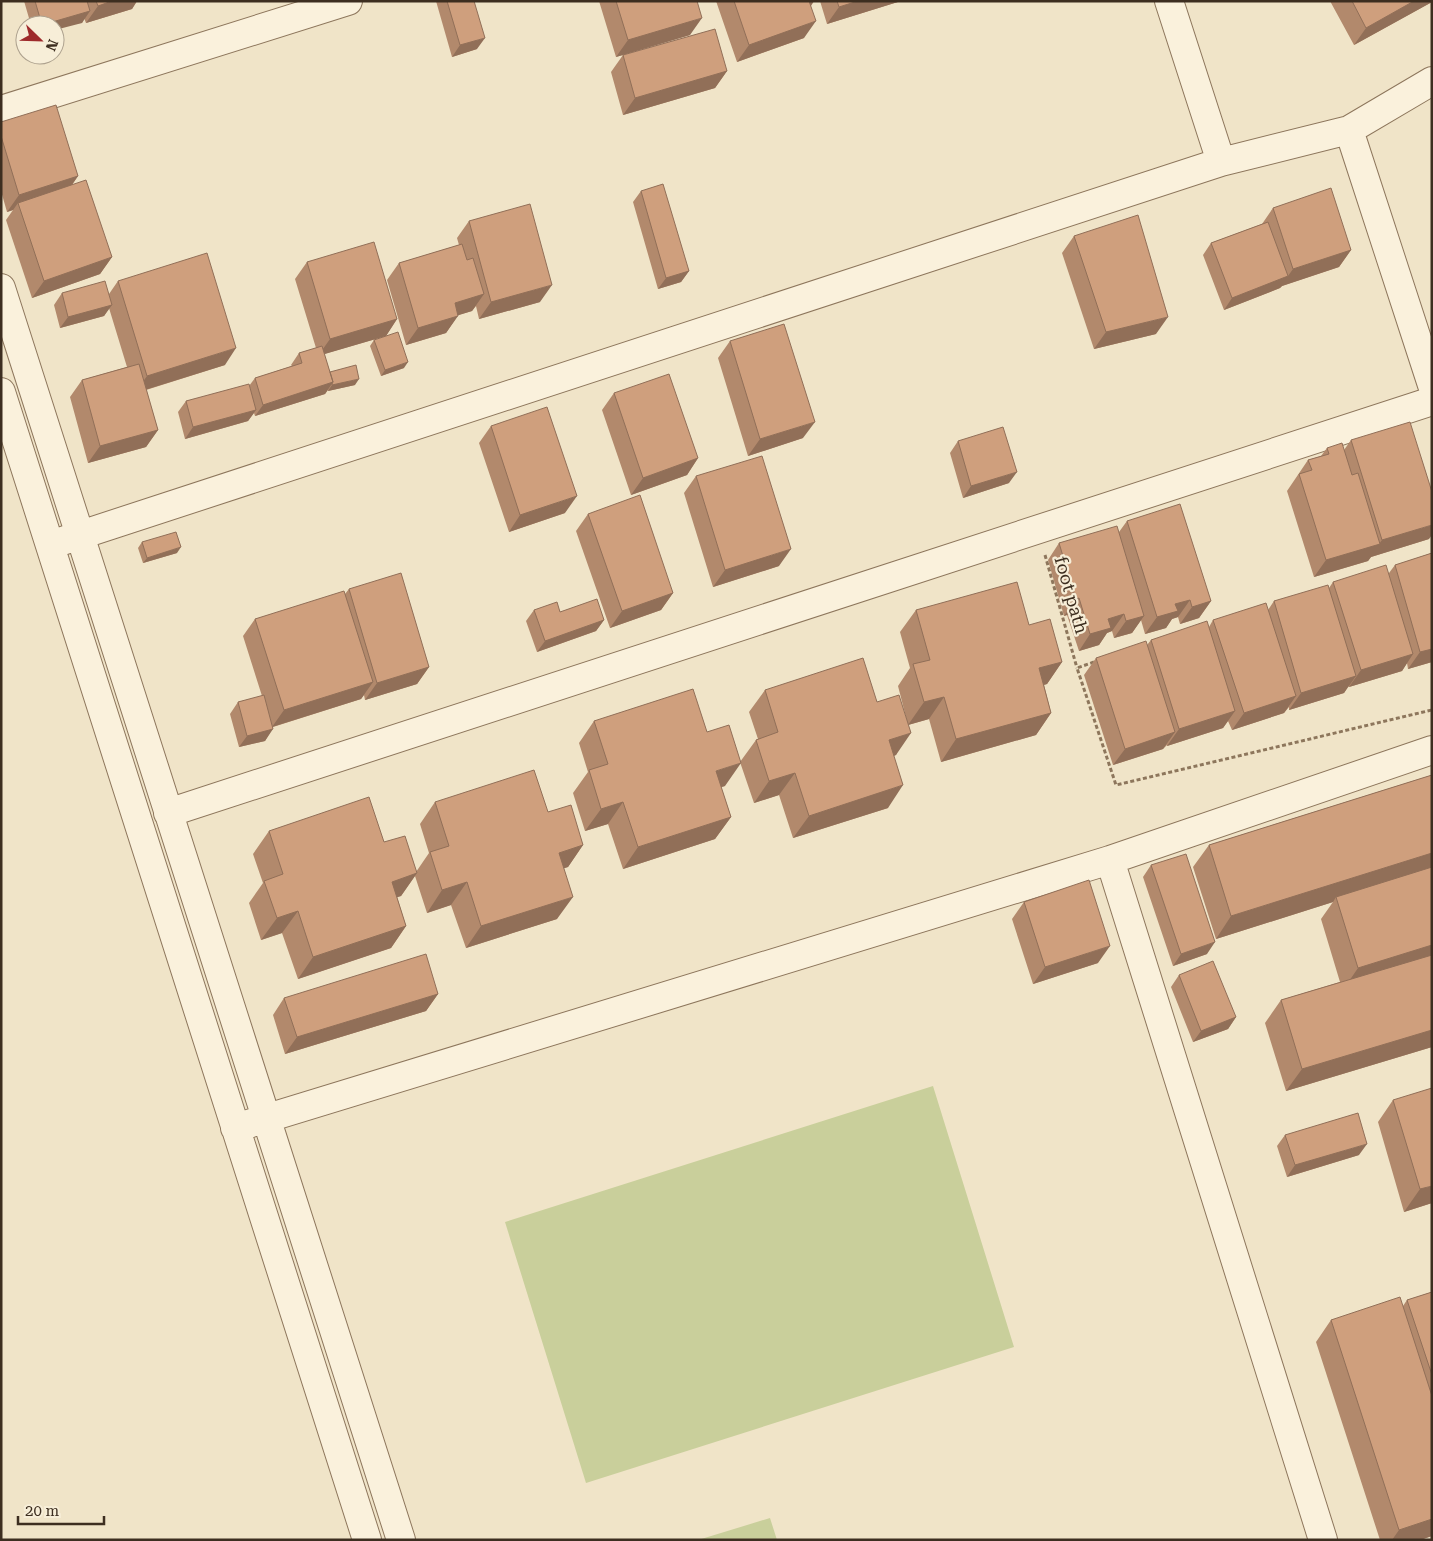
<svg xmlns="http://www.w3.org/2000/svg" width="1433" height="1541" viewBox="0 0 1433 1541" font-family="'Roboto Serif',serif">
<rect width="100%" height="100%" fill="#f0e4c8"/>
<path fill="#c9cf9b" d="M933,1086L1014,1347L586,1483L505,1222Z
M770,1518L777,1540H698Z"/>
<g fill="none" stroke-linecap="round" stroke-linejoin="round">
<g stroke="#8d765c" stroke-width="30">
<path id="street" d="M1169,1L1221,162
M1,110L348,1
M1349,130L1432,385
M1,288L401,1540
M1,392L367,1540
M50,545L1221,162L1349,130L1432,81
M168,813L1432,401
M1110,860L1323,1540
M235,1128L1110,860L1432,750"/>
</g>
<path stroke="#8d765c" stroke-width="3" stroke-dasharray="4 2.5" stroke-linecap="butt" d="M1045,555L1077,668
M1094,662L1077,668L1116,785L1432,710"/>
<use href="#street" stroke="#faf1dc" stroke-width="28"/>
</g>
<path fill="#b2896c" d="M24,1H137L132,9L86,23L84,18L82,23L55,25H31Z
M436,1H474L477,49L452,57Z
M599,1H697L690,35L616,57Z
M716,1H814L811,6L804,38L737,62Z
M820,1H901L827,24Z
M1330,1H1432V2L1354,45Z
M623,55L727,71L715,88L623,115L611,72Z
M1,122L78,176L72,185L112,257L100,274L32,298L6,220L13,210L7,212L1,191Z
M641,191L689,271L681,282L658,289L633,202Z
M1273,208L1351,250L1339,267L1282,286L1280,288L1224,310L1203,255L1211,243L1262,224Z
M469,221L540,302L479,319L476,306L472,311L458,315L446,333L406,345L387,280L399,263L459,245L457,238Z
M1074,236L1156,334L1094,349L1062,253Z
M307,262L397,319L386,336L324,354L330,372L355,385L328,391V390L325,394L255,416L254,413L248,421L185,439L178,412L186,401L249,386L255,378L292,366L291,365L299,353L316,348L295,279Z
M118,281L225,365L146,390L158,430L146,447L88,463L70,397L82,380L127,367L109,308L104,316L60,328L54,305L62,293L109,294Z
M374,340L404,368L381,376L370,346Z
M730,341L803,438L748,456L718,358Z
M614,393L698,458L687,475L631,495L602,410Z
M491,426L565,513L509,532L479,443Z
M1351,440L1429,539L1371,557L1368,561L1314,577L1287,491L1308,460L1321,456L1327,448L1344,450Z
M958,441L1009,483L963,498L950,453Z
M696,476L779,566L713,587L684,493Z
M588,514L673,593L661,610L610,628L576,531Z
M1127,521L1211,601L1199,618L1180,624L1178,617L1172,619L1166,628L1145,634L1141,620L1132,633L1114,638L1112,631L1107,633L1099,645L1079,651L1067,615L1064,616L1048,560L1059,543L1119,532Z
M142,542L177,553L143,563L138,548Z
M1432,553V662L1408,669L1407,663L1402,671L1349,687L1348,686L1344,693L1289,710V707L1284,713L1232,730L1228,721L1223,728L1167,746V745L1163,749L1113,765L1084,675L1096,658L1147,645L1151,640L1209,627L1213,620L1268,610L1274,601L1329,588L1333,582L1389,573L1395,565Z
M349,589L429,667L417,684L365,700L364,695L361,699L273,727L265,741L239,747L230,714L238,702L262,696L243,636L255,619L345,594Z
M534,610L560,612L604,620L596,631L537,652L526,621Z
M916,610L1029,625L1062,662L1047,684L1044,685L1051,713L1036,735L941,762L929,719L908,725L896,755L894,756L888,808L793,838L779,795L754,803L740,762L756,740L758,739L749,712L765,690L877,702L908,725L898,686L910,668L900,632Z
M594,721L725,786L721,787L731,817L715,839L623,869L608,824L585,831L573,793L588,772L579,743Z
M1432,775V1047L1286,1091L1265,1023L1281,1000L1340,982L1321,919L1333,902L1216,939L1193,867L1209,845Z
M435,802L548,812L583,845L568,867L564,868L557,919L466,948L451,905L427,913L415,876L401,896L397,897L406,926L391,948L298,979L282,933L261,940L249,903L263,883L253,854L269,831L384,842L416,872L429,853L420,824Z
M1151,865L1207,954L1173,966L1143,877Z
M1024,902L1098,963L1033,984L1012,919Z
M1179,975L1236,1017L1228,1029L1193,1042L1171,987Z
M438,994L426,1011L285,1054L273,1015L284,998Z
M1393,1100L1432,1203L1404,1212L1378,1122Z
M1285,1135L1359,1155L1287,1177L1277,1146Z
M1432,1292V1536L1420,1540H1380L1316,1342L1331,1320L1403,1306L1407,1300Z"/>
<path fill="#916f58" d="M112,1H137L132,9L86,23L98,6Z
M809,1H814L804,15Z
M858,1H901L827,24L839,7Z
M1414,1L1432,2L1354,45L1366,28Z
M90,11L82,23L55,30V25H42Z
M702,18L690,35L616,57L628,40Z
M816,21L804,38L737,62L749,45Z
M485,38L477,49L452,57L460,45Z
M727,71L715,88L623,115L635,98Z
M78,176L66,193L18,203L13,210L7,212L19,195Z
M1351,250L1339,267L1282,286L1280,288L1224,310L1232,298L1288,276L1293,269Z
M112,257L100,274L32,298L44,281Z
M689,271L681,282L658,289L666,278Z
M552,285L540,302L479,319L491,302Z
M484,294L472,311L443,320L455,303Z
M112,305L104,316L60,328L68,317Z
M458,316L446,333L406,345L418,328Z
M1168,317L1156,334L1094,349L1106,332Z
M397,319L386,336L318,356L330,339Z
M236,348L225,365L135,393L147,376Z
M408,362L404,368L381,376L385,370Z
M359,379L355,385L328,391L332,385Z
M333,382L325,394L255,416L263,405Z
M256,410L248,421L185,439L193,427Z
M815,422L803,438L748,456L760,439Z
M158,430L146,447L88,463L100,446Z
M698,458L687,475L631,495L643,478Z
M1017,472L1009,483L963,498L971,486Z
M577,496L565,513L509,532L520,515Z
M1432,525V535L1429,539L1371,557L1368,561L1314,577L1326,560L1379,544L1382,540Z
M181,547L177,553L143,563L147,558Z
M791,549L779,566L713,587L725,570Z
M673,593L661,610L610,628L622,611Z
M1079,598L1067,615L1064,616L1076,599Z
M1190,600L1178,617L1172,619L1166,628L1145,634L1157,617L1175,604Z
M1211,601L1199,618L1180,624L1192,607Z
M1124,614L1112,631L1107,633L1099,645L1079,651L1090,634L1108,619Z
M1144,616L1132,633L1114,638L1126,621Z
M604,620L596,631L537,652L545,641Z
M1432,649V662L1408,669L1420,652Z
M1413,654L1402,671L1349,687L1361,670Z
M1062,662L1047,684L1023,690L1039,668Z
M429,667L417,684L365,700L377,683Z
M1356,676L1344,693L1289,710L1301,693Z
M373,682L361,699L272,727L284,710Z
M1296,696L1284,713L1232,730L1244,713Z
M944,697L929,719L908,725L924,702Z
M1235,711L1223,728L1167,746L1179,729Z
M1051,713L1036,735L941,762L956,739Z
M273,729L265,741L239,747L247,736Z
M1175,732L1163,749L1113,765L1125,749Z
M911,733L896,755L873,762L889,740Z
M741,763L725,786L701,793L716,771Z
M795,773L779,795L754,803L769,781Z
M903,785L888,808L793,838L809,816Z
M623,802L608,824L585,831L601,809Z
M731,817L715,839L623,869L638,847Z
M583,845L568,867L543,875L559,853Z
M1432,853V870L1336,897L1333,902L1216,939L1231,916Z
M417,873L401,896L376,904L392,882Z
M467,882L451,905L427,913L442,890Z
M573,897L557,919L466,948L481,926Z
M298,911L282,933L261,940L277,918Z
M406,926L391,948L298,979L313,957Z
M1215,942L1207,954L1173,966L1181,954Z
M1432,945V963L1343,990L1358,968Z
M1110,946L1098,963L1033,984L1045,967Z
M438,994L426,1011L285,1054L297,1037Z
M1236,1017L1228,1029L1193,1042L1201,1031Z
M1432,1030V1047L1286,1091L1302,1069Z
M1367,1144L1359,1155L1287,1177L1295,1165Z
M1432,1186V1203L1404,1212L1420,1189Z
M1432,1519V1536L1420,1540H1392L1399,1530Z"/>
<path fill="#cf9f7d" stroke="#916f58" d="M35,1H87L90,11L42,25Z
M96,1H112L98,6Z
M447,1H474L485,38L460,45Z
M616,1H697L702,18L628,40Z
M734,1H809L816,21L749,45Z
M837,1H858L839,7Z
M1352,1H1414L1366,28Z
M715,29L727,71L635,98L623,55Z
M56,105L78,176L19,195L1,136V122Z
M86,180L112,257L44,281L18,203Z
M663,184L689,271L666,278L641,191Z
M1331,188L1351,250L1293,269L1273,208Z
M530,204L552,285L491,302L469,221Z
M1138,215L1168,317L1106,332L1074,236Z
M1268,222L1288,276L1232,298L1211,243Z
M374,242L397,319L330,339L307,262Z
M462,244L467,260L473,258L484,294L455,303L458,316L418,328L399,263Z
M207,253L236,348L147,376L118,281Z
M105,281L112,305L68,317L62,293Z
M784,324L815,422L760,439L730,341Z
M398,332L408,362L385,370L374,340Z
M322,346L333,382L263,405L255,378L302,363L299,353Z
M139,364L158,430L100,446L82,380Z
M356,365L359,379L332,385V384L333,382L330,372Z
M669,374L698,458L643,478L614,393Z
M249,384L256,410L193,427L186,401Z
M547,407L577,496L520,515L491,426Z
M1410,422L1432,492V525L1382,540L1351,440Z
M1003,427L1017,472L971,486L958,441Z
M1342,443L1352,475L1358,473L1380,544L1326,560L1299,474L1312,470L1308,460L1329,454L1327,448Z
M762,456L791,549L725,570L696,476Z
M640,495L673,593L622,611L588,514Z
M1180,504L1211,601L1192,607L1190,600L1175,604L1178,611L1157,617L1127,521Z
M1117,526L1144,616L1126,621L1124,614L1108,619L1111,628L1090,634L1079,598L1076,599L1059,543Z
M176,532L181,547L147,558L142,542Z
M1432,553V649L1420,652L1395,565Z
M1386,565L1413,654L1361,670L1333,582Z
M401,573L429,667L377,683L349,589Z
M1017,582L1029,625L1050,619L1062,662L1039,668L1051,713L956,739L944,697L924,702L913,664L930,660L916,610Z
M1328,585L1356,676L1301,693L1274,601Z
M344,591L373,682L284,710L255,619Z
M597,599L604,620L545,641L534,610L557,602L560,612Z
M1266,603L1296,696L1244,713L1213,620Z
M1207,621L1235,711L1179,729L1151,640Z
M1146,641L1175,732L1125,749L1096,658Z
M863,658L877,702L899,695L911,733L889,740L903,785L809,816L795,773L769,781L756,740L778,732L765,690Z
M693,689L707,732L729,725L741,763L716,771L731,817L638,847L623,802L601,809L589,770L608,764L594,721Z
M264,695L273,729L247,736L238,702Z
M534,770L548,812L571,805L583,845L559,853L573,897L481,926L467,882L442,890L430,852L449,846L435,802Z
M1432,775V853L1231,916L1209,845Z
M369,797L384,842L405,836L417,873L392,882L406,926L313,957L298,911L277,918L264,881L283,874L269,831Z
M1186,854L1215,942L1181,954L1151,865Z
M1432,867V945L1358,968L1336,897Z
M1089,880L1110,946L1045,967L1024,902Z
M426,954L438,994L297,1037L284,998Z
M1432,955V1030L1302,1069L1281,1000Z
M1213,961L1236,1017L1201,1031L1179,975Z
M1432,1088V1186L1420,1189L1393,1100Z
M1358,1113L1367,1144L1295,1165L1285,1135Z
M1432,1292V1375L1407,1300Z
M1400,1297L1432,1396V1519L1399,1530L1331,1320Z"/>
<g text-anchor="middle" stroke-width="4.5" stroke-linejoin="round" paint-order="stroke">
<g font-size="18" fill="#3d2e20" stroke="#f7eed8">
<text transform="translate(1071 595) rotate(74)" y="6">foot path</text>
</g>
</g>
<rect width="1433" height="1541" fill="none" stroke="#3d2e20" stroke-width="5"/>
<g transform="translate(40 40) rotate(113)"><circle r="24" fill="#f7eed8" stroke="#ada18e"/>
<path d="M0-4L9 19L0 12L-9 19Z" fill="#9e2a2b"/>
<text y="-8" font-size="14" font-weight="bold" text-anchor="middle" fill="#3d2e20">N</text>
</g>
<path d="M18 1516v8h86v-8" fill="none" stroke="#3d2e20" stroke-width="2.5"/>
<text x="25" y="1516" font-size="15" fill="#3d2e20" stroke="#f7eed8" stroke-width="4" paint-order="stroke">20 m</text>
</svg>
